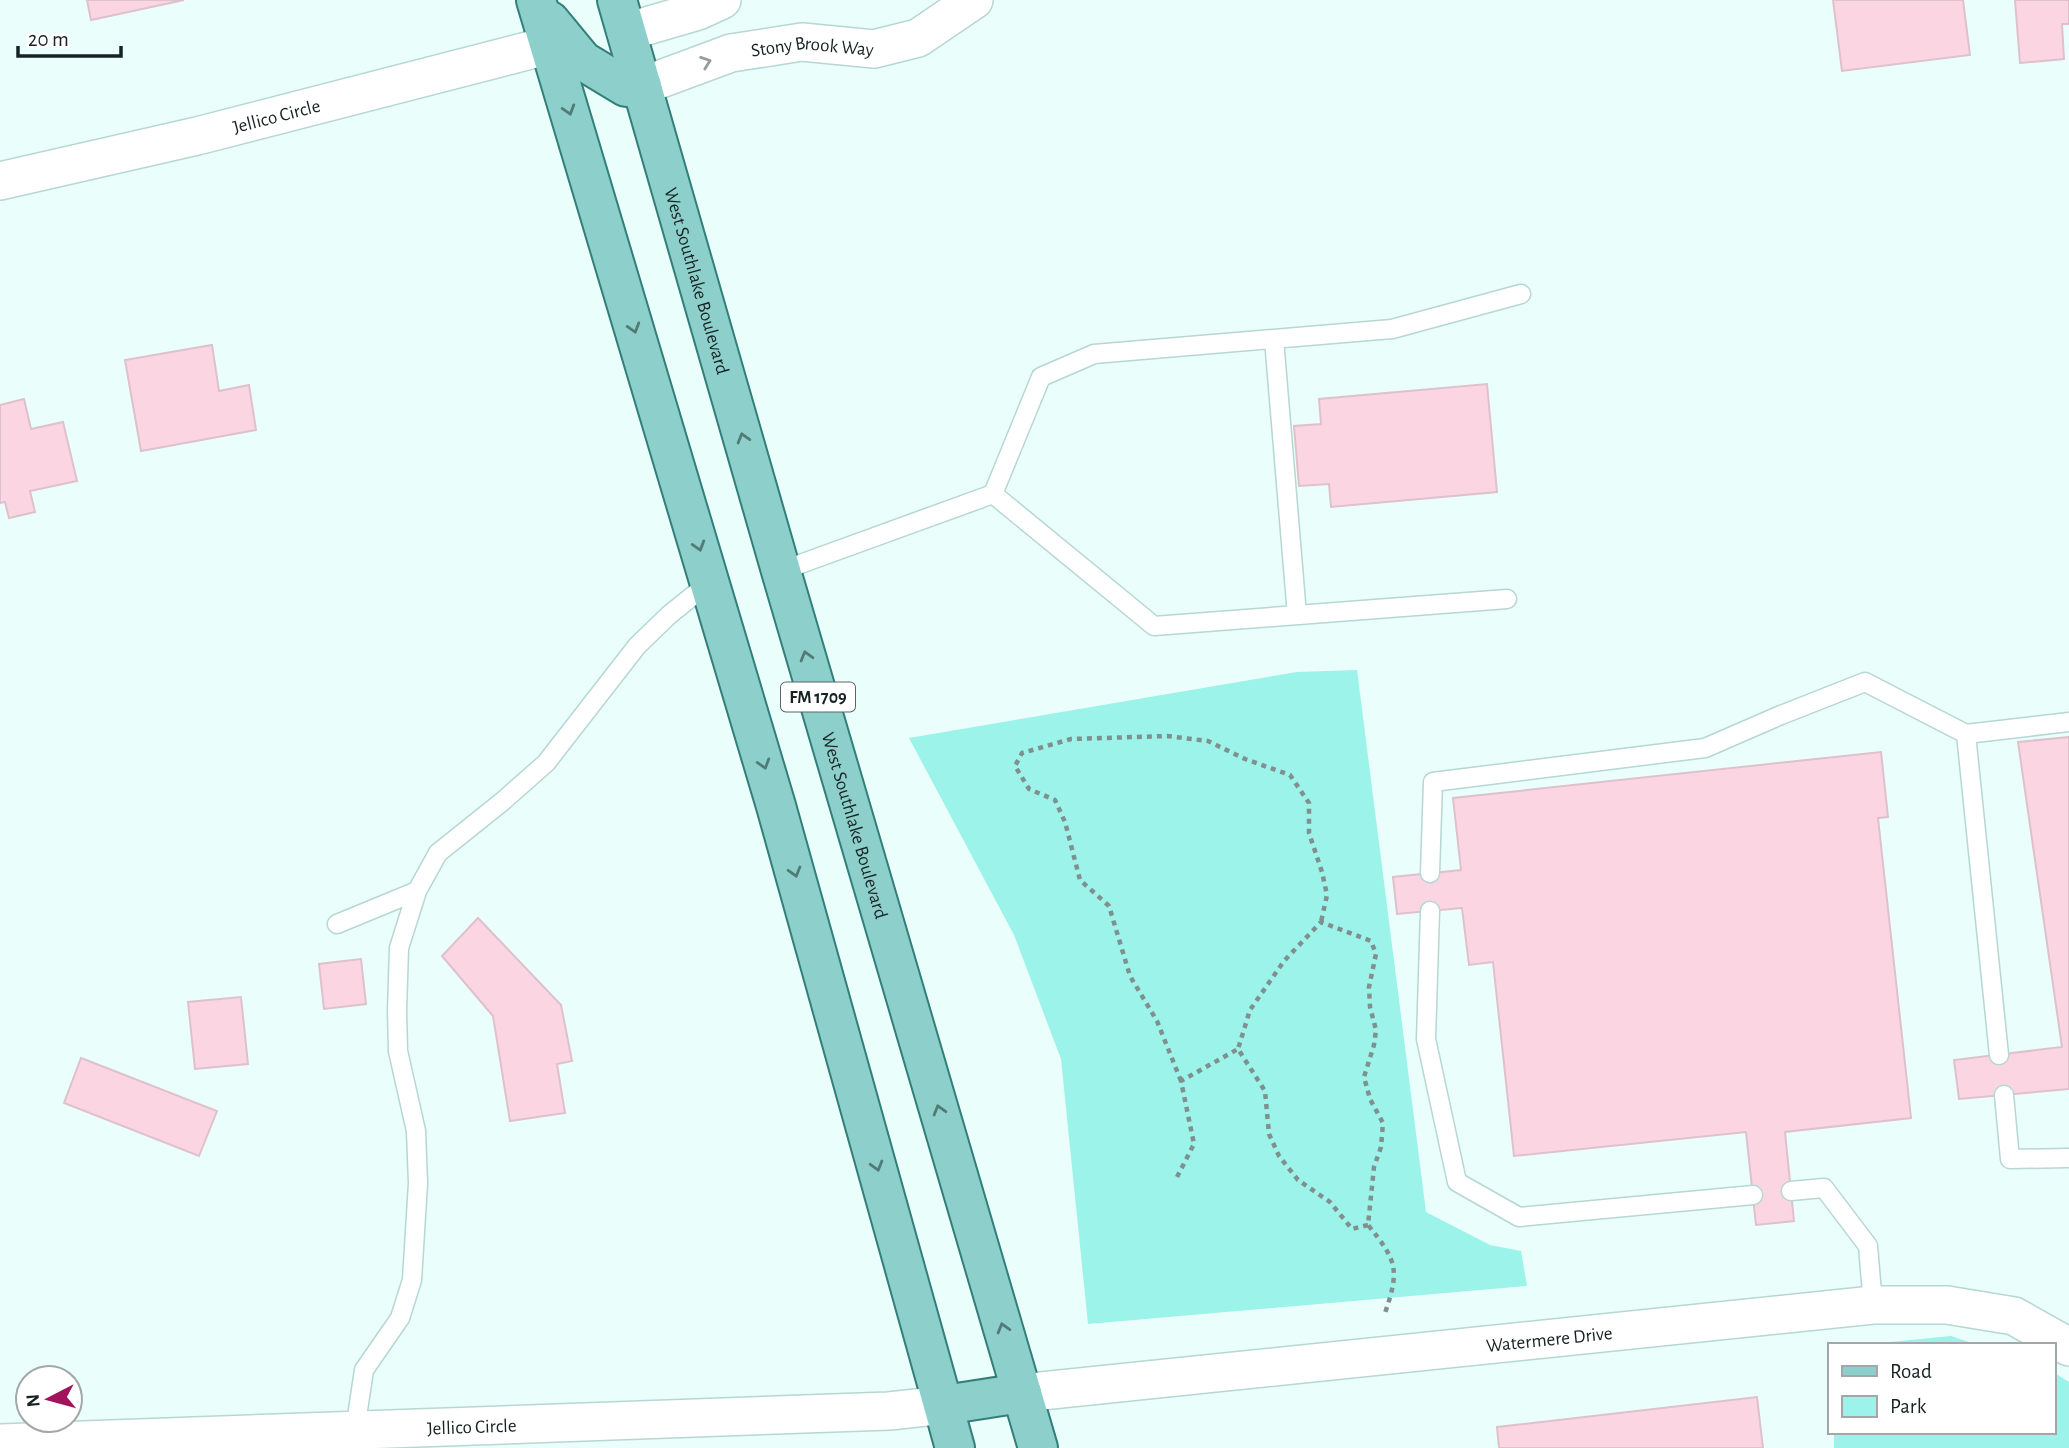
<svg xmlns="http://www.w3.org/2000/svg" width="2069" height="1448" viewBox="0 0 2069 1448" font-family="'Alegreya Sans',sans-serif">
<rect width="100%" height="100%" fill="#eafefb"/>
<path fill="#9cf3ea" d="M1357,670L1426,1212L1490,1245L1521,1251L1527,1286L1088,1324L1061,1059L1014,935L909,738L1297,672Z
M1951,1336L1978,1345H1860Z
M2053,1372L2069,1382V1448H1834V1432H2053Z"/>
<path fill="#fbd6e2" stroke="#dec1ca" stroke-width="2" d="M87,0H184L91,20Z
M1833,0H1963L1970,55L1842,71Z
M2015,0H2069V24H2062L2064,59L2020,63Z
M212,345L219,391L249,385L256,430L141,451L125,360Z
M1487,384L1497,492L1331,507L1329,484L1299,486L1294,426L1321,424L1319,399Z
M24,399L31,429L63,422L77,481L30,491L35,512L9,518L5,502L0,503V405Z
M2069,737V1089L1959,1099L1954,1060L2062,1047L2018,742Z
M1881,752L1888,817L1878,818L1911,1118L1785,1132L1794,1221L1756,1225L1746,1132L1514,1156L1493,962L1469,965L1462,908L1397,914L1393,877L1461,870L1453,798Z
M478,918L561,1005L572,1061L557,1064L565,1113L510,1121L493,1016L442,956Z
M361,959L366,1004L324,1009L319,964Z
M241,997L248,1064L195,1069L188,1002Z
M81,1058L217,1111L199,1156L64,1103Z
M1757,1397L1763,1448H1499L1497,1427Z"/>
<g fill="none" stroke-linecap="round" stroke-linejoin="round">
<g stroke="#b6d7d3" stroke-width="21">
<path id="service" d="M1274,339L1297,615
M993,494L1154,626L1507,599
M781,571L993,494L1041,377L1094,354L1392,329L1521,294
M1966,734L2069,722
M1430,873L1433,782L1705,748L1781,715L1865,682L1966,734L1999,1055
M1430,911L1426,1039L1457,1182L1519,1217L1753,1195
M337,924L417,891
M2004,1095L2010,1159L2069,1158
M1791,1191L1824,1188L1868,1246L1873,1305
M355,1430L364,1370L400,1318L412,1280L418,1183L416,1131L398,1051L397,1011L399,948L417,891L438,853L503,801L546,763L637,646L669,615L710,582"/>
</g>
<g stroke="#b6d7d3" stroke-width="40">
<g id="minor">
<path d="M626,32L698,11L722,0"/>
<path id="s1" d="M642,86L731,53L802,42L874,49L918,38L974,0"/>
<path id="s2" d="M0,181L197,136L550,45"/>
<path id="s3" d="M1022,1393L1873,1305H1947L2014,1316L2069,1347"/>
<path id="s4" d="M0,1443L889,1411L944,1405"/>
</g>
</g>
<g stroke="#327f79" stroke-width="42">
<g id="primary">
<path d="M536,0L776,806L955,1448"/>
<path id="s5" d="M617,0L781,571L1038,1448"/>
<path d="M550,21L583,61L626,87L642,86"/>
<path d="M944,1405L1022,1393"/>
</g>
</g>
<path stroke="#80908e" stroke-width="4.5" stroke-dasharray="5 5" stroke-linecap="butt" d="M1181,1081L1157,1021L1130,976L1109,906L1080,880L1065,822L1055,800L1029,789L1015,766L1022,753L1071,739L1167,736L1208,741L1245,759L1290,775L1309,803V833L1322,872L1327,895L1321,922
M1177,1177L1194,1144L1181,1081L1238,1049
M1368,1225L1352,1229L1330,1202L1298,1180L1279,1156L1269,1134L1265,1091L1238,1049L1250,1010L1284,961L1321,922L1371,941L1376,954L1369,987L1370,1007L1376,1030L1374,1045L1364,1077L1370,1099L1383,1123L1381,1147L1374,1167L1368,1225C1397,1261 1400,1269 1385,1313"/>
<use href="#service" stroke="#fff" stroke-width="18"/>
<use href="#minor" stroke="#fff" stroke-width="37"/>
<use href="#primary" stroke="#8dd0cb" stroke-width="38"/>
</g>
<defs><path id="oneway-chevron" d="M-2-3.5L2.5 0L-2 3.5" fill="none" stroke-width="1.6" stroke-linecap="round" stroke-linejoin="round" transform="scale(1.75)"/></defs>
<use stroke="#979c9c" href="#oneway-chevron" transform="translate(706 62) rotate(-20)"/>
<g stroke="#527a76">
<use href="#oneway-chevron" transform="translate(569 110) rotate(73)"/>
<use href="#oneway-chevron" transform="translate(634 328) rotate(73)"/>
<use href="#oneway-chevron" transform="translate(743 438) rotate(-106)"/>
<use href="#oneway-chevron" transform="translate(699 546) rotate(73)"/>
<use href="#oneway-chevron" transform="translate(806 656) rotate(-106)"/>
<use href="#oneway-chevron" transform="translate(764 764) rotate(73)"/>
<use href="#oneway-chevron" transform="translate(795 872) rotate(74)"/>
<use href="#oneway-chevron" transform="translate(939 1110) rotate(-106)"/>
<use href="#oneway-chevron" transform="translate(877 1166) rotate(74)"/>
<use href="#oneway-chevron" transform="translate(1003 1328) rotate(-106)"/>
</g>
<g text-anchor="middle" stroke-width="5" stroke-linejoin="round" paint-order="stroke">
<rect fill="#fff" stroke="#5d6564" stroke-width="2" x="781" y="682.5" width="74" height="29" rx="5"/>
<g font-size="18" font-weight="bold" fill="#172322">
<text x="818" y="703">FM 1709</text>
</g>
<g font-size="19" fill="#172322" stroke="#fff">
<text dy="7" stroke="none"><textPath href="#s1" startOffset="177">Stony Brook Way</textPath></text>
<text dy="7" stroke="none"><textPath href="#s2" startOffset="284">Jellico Circle</textPath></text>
<text dy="7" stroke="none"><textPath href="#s5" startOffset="292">West Southlake Boulevard</textPath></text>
<text dy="7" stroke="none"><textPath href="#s5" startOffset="859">West Southlake Boulevard</textPath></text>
<text dy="7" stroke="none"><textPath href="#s3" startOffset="530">Watermere Drive</textPath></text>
<text dy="7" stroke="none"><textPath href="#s4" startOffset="472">Jellico Circle</textPath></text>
</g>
</g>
<rect x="1828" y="1343" width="228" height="91" fill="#ffffff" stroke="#a2a7a7" stroke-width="2"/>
<rect x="1842" y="1366" width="35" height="10" fill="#8dd0cb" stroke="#a2a7a7" stroke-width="2"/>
<text x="1890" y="1378" font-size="21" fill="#172322">Road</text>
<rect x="1842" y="1396" width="35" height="21" fill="#9cf3ea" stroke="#a2a7a7" stroke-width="2"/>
<text x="1890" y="1413" font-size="21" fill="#172322">Park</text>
<g transform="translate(49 1399) rotate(264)"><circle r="33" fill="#ffffff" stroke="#a2a7a7" stroke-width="2"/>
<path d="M0-5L12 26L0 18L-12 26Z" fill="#a1145d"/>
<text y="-10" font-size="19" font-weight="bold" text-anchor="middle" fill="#172322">N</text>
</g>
<path d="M18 46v10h103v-10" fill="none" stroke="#172322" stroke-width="3.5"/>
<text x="28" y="46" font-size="21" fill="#172322" stroke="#ffffff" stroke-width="5" paint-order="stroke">20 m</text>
</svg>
